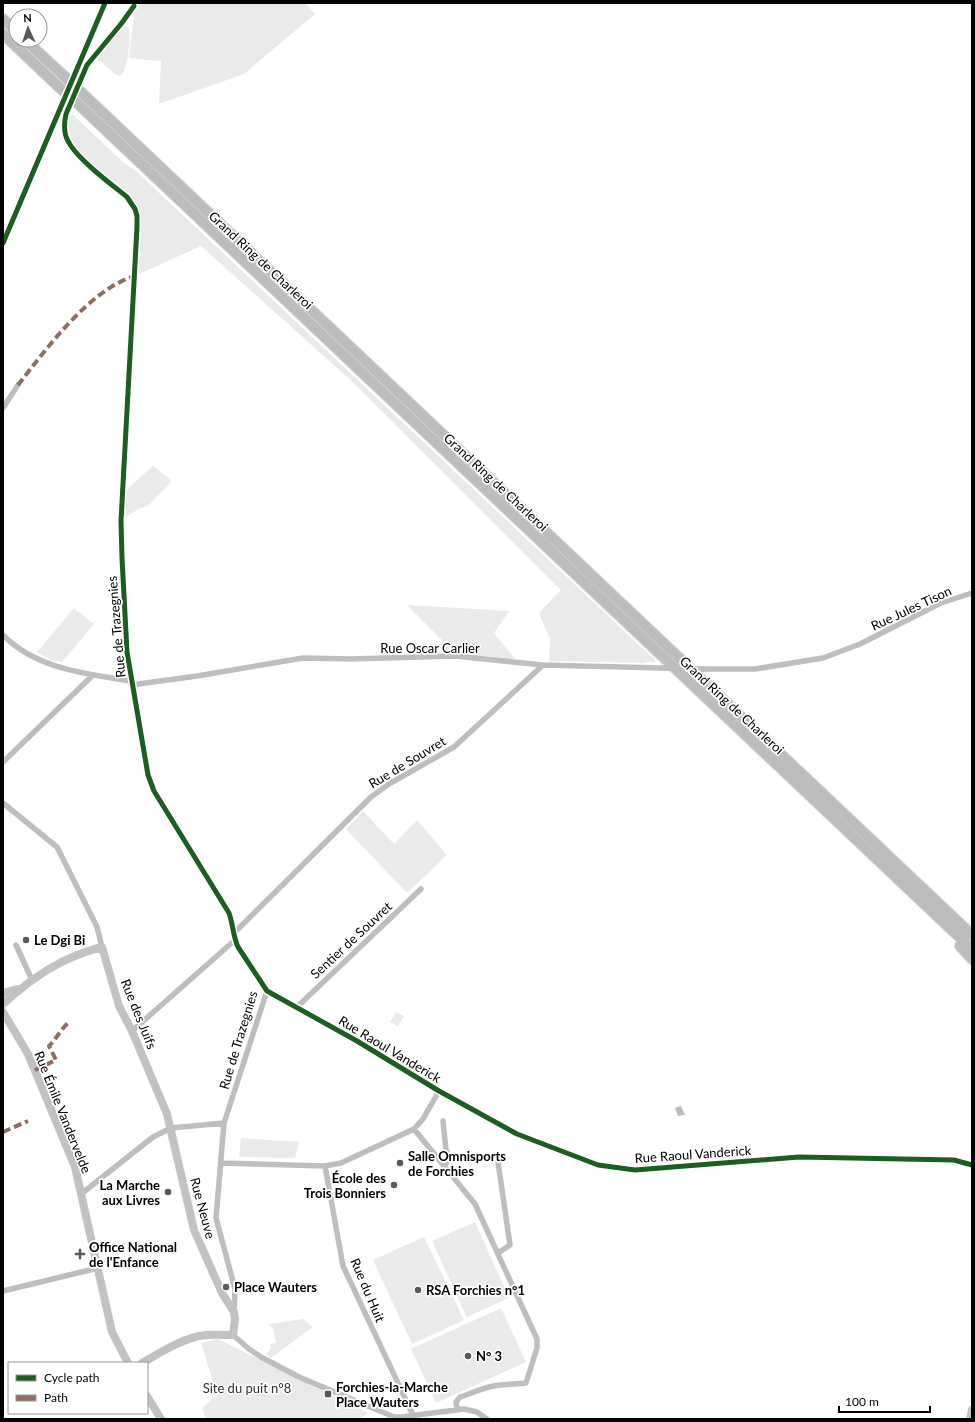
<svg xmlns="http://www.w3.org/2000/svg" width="975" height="1422" viewBox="0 0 975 1422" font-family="Lato,sans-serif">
<rect width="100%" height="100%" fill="#fff"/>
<path fill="#eaeaea" d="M135,3H305L315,14L244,74L159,104L161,61L129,58Z
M125,26L129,28C131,40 128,67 121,76C113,75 106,64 98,60L97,56L123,27Z
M72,114L124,163L136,171L205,236L655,660V662H645V663L549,661L550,639L539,613L561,590L356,385L201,246L137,275C139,256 144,224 137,207C135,203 133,198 129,194C116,178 46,141 72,114Z
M153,466L172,481L148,506L140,508L126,517L125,491Z
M407,605L509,611L494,633L516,660L488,656L442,655V640Z
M74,608L94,624L62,662L51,660L37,652Z
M363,811L394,844L417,820L447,855L407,893L346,829Z
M396,1012L404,1016L398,1026L390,1022Z
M241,1138L299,1142L295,1158L239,1157Z
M475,1222L509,1298L467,1317L432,1241Z
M424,1237L464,1320L412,1344L373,1260Z
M501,1308L526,1362L436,1403L411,1349Z
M303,1319L313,1327L271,1358L266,1354L271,1348L270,1344L276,1343L273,1329L269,1324Z
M218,1339L368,1413L359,1419H206L202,1408L217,1395L201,1343Z"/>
<path fill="#bcbcbc" d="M681,1106L685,1115L678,1116L675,1108Z"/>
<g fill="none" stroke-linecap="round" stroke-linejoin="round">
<g stroke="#dbdbdb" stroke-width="12">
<path id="highway" d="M3,19L16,31
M3,34L60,88
M25,40L65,77
M82,93L972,935
M77,103L972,949
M960,946L972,959"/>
</g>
<path stroke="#bebebe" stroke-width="5.5" d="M76,91L87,65L92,59L121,24L134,6
M73,99L64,122L65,135L67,141L72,148L82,158L127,197L135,209L137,216V227L121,521L122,558L127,652L148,775L154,791L229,913C233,924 233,936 238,947L267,991L357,1041L439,1091L517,1134L598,1165L635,1170L799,1157L954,1160L972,1165
M3,408L18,385
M3,635C36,669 87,674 131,681
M704,669H755L823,658L860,644L941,603L972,593
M131,685L197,676L303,658L350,659L455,656L543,665L661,668
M3,762L93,675
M3,803L57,847L97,927L102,947
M234,933L371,797L389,784L454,747L543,665
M16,945L32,980
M297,1007L421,889
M132,1031L235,940
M443,1121L446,1150L451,1159L444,1165
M414,1129L475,1204L537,1339V1348L526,1383C517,1384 509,1384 500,1385C486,1386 473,1393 460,1397L456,1402L457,1409
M498,1162L510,1245L498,1253
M221,1163L325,1166L341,1163L414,1129L423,1119L439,1091
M325,1166L343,1266L413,1415
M81,1194L153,1137L171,1128L224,1123
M3,1291L98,1268
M234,1312L235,1289L216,1218L224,1123L267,991
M233,1335L249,1349L261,1357L299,1377L394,1417H401L464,1409L477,1412L487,1419"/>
<path stroke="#c2c2c2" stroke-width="8" d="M3,993L17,989
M3,1004C33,977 62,957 102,947L119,1006L132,1031L167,1114L194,1230L222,1293L234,1312L235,1319L233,1335C222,1335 210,1334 199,1336C178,1341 160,1353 142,1363
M3,1012L28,1054L75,1167L112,1332L128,1363
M147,1396L161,1419
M970,1419L972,1410"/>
<use href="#highway" stroke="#bdbdbd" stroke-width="10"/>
<g stroke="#dbdbdb" stroke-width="12" stroke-linecap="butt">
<path id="highway-bridge" d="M65,77L82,93
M60,88L77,103"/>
</g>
<path stroke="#bebebe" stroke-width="5.5" d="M661,668L704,669"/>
<use href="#highway-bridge" stroke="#bdbdbd" stroke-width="10"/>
<path stroke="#8d6e63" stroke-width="4" stroke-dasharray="8 4" stroke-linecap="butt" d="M18,385C47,348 90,289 135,276
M35,1070L56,1060L49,1046C57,1038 61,1029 69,1022
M3,1132L28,1121"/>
<g stroke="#fff" stroke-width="8">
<path id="cycleway" d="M134,6L121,24L87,65L66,114C64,123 63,132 68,141C76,158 111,184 127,197L135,209L137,216V227L121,521L122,558L127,652L148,775L154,791L229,913C233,924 233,936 238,947L267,991L357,1041L439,1091L517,1134L598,1165L635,1170L799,1157L954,1160L972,1165
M3,243L105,3"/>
</g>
<use href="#cycleway" stroke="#1b5e20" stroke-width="5"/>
</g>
<g fill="#595959" stroke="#fff" stroke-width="1.5">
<circle cx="26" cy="940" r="4"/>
<circle cx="400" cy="1163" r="4"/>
<circle cx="394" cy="1185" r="4"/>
<circle cx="168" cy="1192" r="4"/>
<path d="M78 1248h4v4h4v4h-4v4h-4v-4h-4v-4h4z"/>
<circle cx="226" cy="1287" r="4"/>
<circle cx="418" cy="1290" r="4"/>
<circle cx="468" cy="1356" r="4"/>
<rect x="324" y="1390" width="8" height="8" rx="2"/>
</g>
<g text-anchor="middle" stroke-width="3.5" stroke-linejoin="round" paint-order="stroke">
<g font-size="13" fill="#000" stroke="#fff">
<text transform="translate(261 260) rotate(43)" y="5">Grand Ring de Charleroi</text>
<text transform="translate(496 482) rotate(43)" y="5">Grand Ring de Charleroi</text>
<text transform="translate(911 608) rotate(-25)" y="5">Rue Jules Tison</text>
<text transform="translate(116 627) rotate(-95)" y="5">Rue de Trazegnies</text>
<text x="430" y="653">Rue Oscar Carlier</text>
<text transform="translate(732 705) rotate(43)" y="5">Grand Ring de Charleroi</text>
<text transform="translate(407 762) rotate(-31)" y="5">Rue de Souvret</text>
<text transform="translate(351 940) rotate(-43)" y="5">Sentier de Souvret</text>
<text transform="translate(139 1014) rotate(68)" y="5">Rue des Juifs</text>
<text transform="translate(238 1040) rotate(-73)" y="5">Rue de Trazegnies</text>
<text transform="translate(390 1049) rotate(31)" y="5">Rue Raoul Vanderick</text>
<text transform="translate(63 1112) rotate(68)" y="5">Rue Émile Vandervelde</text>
<text transform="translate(693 1154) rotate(-4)" y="5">Rue Raoul Vanderick</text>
<text transform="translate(203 1208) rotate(75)" y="5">Rue Neuve</text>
<text transform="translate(368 1290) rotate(67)" y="5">Rue du Huit</text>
</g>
<g font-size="13" font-weight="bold" fill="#000" stroke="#fff" text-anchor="start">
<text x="34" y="945">Le Dgi Bi</text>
<text x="408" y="1161">Salle Omnisports<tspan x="408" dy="15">de Forchies</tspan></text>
<text x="386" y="1183" text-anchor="end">École des<tspan x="386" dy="15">Trois Bonniers</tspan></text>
<text x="160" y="1190" text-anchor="end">La Marche<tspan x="160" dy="15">aux Livres</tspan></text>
<text x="89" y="1252">Office National<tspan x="89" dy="15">de l'Enfance</tspan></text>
<text x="234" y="1292">Place Wauters</text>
<text x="426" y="1295">RSA Forchies n°1</text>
<text x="476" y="1361">N° 3</text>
<text x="336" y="1392">Forchies-la-Marche<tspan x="336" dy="15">Place Wauters</tspan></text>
</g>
<g font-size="13" fill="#303030" stroke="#fff">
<text x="247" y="1393">Site du puit n°8</text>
</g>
</g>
<rect width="975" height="1422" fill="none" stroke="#000000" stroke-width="8"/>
<rect x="8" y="1362" width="140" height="52" fill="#ffffff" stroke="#999999"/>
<rect x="16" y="1375" width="20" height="6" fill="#1b5e20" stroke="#999999"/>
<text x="44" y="1382" font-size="12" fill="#000000">Cycle path</text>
<rect x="16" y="1395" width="20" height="6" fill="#8d6e63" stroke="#999999"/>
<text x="44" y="1402" font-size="12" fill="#000000">Path</text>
<g transform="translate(28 28) rotate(357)"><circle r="19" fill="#ffffff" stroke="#999999"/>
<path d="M0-3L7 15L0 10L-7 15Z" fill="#595959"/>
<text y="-6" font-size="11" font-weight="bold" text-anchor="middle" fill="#000000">N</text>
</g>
<path d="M839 1406v6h91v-6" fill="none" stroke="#000000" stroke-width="2"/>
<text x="845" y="1406" font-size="12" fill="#000000" stroke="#ffffff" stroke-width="3" paint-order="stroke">100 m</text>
</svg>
